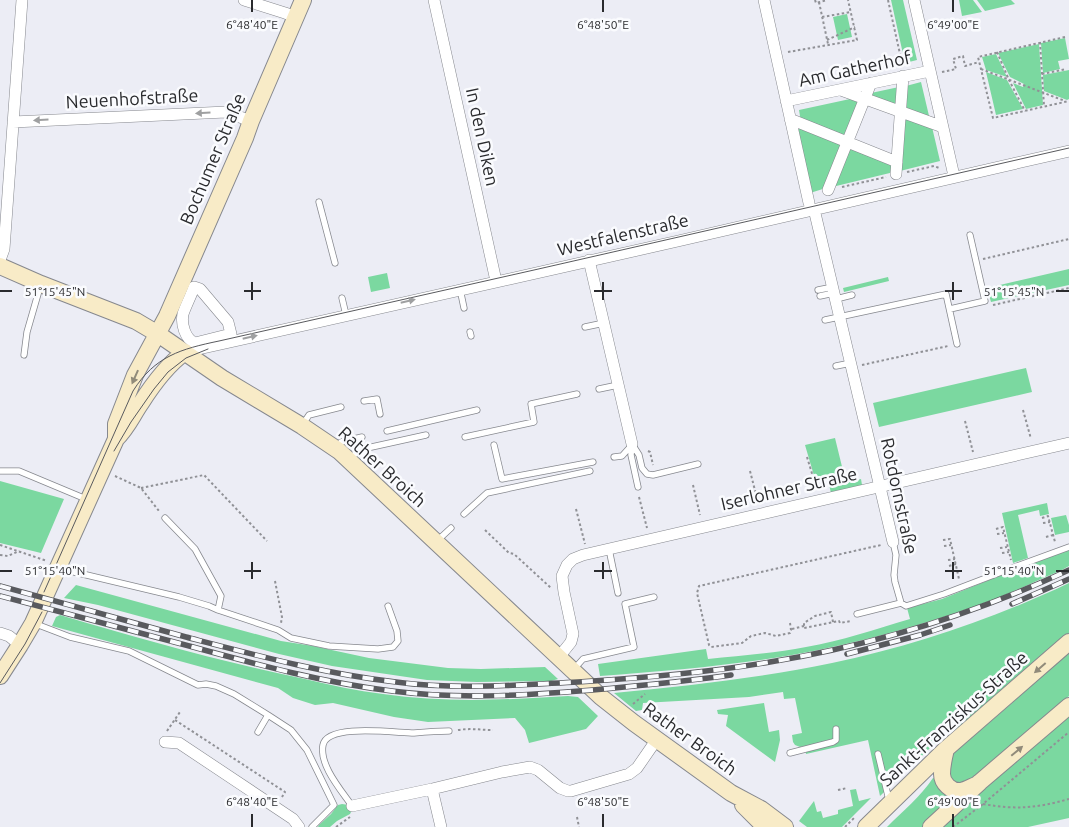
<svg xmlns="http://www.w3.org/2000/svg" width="1069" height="827" viewBox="0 0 1069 827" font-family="Ubuntu,sans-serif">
<rect width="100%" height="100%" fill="#ecedf5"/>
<path fill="#7bd8a0" d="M891,0H903L917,60L905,63Z
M959,0H973L982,12L962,16Z
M977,0H1011L1015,4L985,11Z
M847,14L852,37L838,40L833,17Z
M1065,38L1069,59L1058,61L1060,69L1043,73L1041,43Z
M1039,44L1043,105L1026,109L1013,83L1023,87L1024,84L1010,77L998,53Z
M996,54L1007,77L986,70L982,57Z
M1069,70V99L1067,100L1044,91L1043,75Z
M986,72L1007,80L1023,109L996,115Z
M921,82L930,120L903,110L906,86Z
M899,87L898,109L869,98L871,93Z
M850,99L861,101L846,139L801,122L799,110Z
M903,116L932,127L940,161L900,171Z
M793,123L844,143L826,188L810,193Z
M850,146L895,164L894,172L832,187Z
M1069,269V285L991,302L987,288Z
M387,273L390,288L371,292L368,277Z
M888,277L889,281L844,292L843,288Z
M1026,368L1032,392L879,427L873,403Z
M835,438L846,483L861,479L862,485L831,493L827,476L815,479L805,445Z
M0,481L64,499L41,553L0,543Z
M1047,503L1049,514L1040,516L1039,510L1018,515L1028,558L1013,563L1002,513Z
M1066,515L1069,525V532L1055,535L1051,518Z
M1069,550V566L1062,570C1038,580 1016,591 992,600C928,624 859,643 792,655C728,666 664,671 600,676L598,664L706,649L708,659C741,656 774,653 806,647C841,641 876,629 910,619L907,608L942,599L1021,567Z
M1069,583V633L957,732L952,727L880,796L868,740L806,754L805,746L800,747L795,745L793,742L792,735L802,733L795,698L784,699L783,692L749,697L643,703L642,710L636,711L614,693C687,686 760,678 832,663C914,646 993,619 1069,583Z
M76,585L281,641L313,646L369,658L448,668L481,669L545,667L558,679L551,681L477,682L427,680L332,666L279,654L98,605L64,598Z
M60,615C141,639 222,662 305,679C331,685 357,691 383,694C444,703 506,700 568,696L578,697L598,716L586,729L529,743L525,730L515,718L428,722L394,717L333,703L315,705L293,698L278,688L52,626L56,617Z
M1069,647V696L973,784L951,786L948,761L954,753L1012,703L1023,687Z
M764,703L769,732L779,730L780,740L775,762L726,726L728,715L718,714L717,710Z
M1069,715V818L1028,827H941Z
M933,778L936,779L954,798L923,827H887C903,811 920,797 933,778Z
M856,789L859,801L871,798L842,827H807L799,821L814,801L817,812L821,811L823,818L838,814V810L853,806L850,790Z
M342,804L349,805L351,812L350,814L337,821L330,827H318L319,825L331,814L338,805Z"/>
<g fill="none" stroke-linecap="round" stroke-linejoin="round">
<g stroke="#86888e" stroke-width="7">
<path id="lane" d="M319,202L335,263
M460,289L464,308
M818,290L833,287
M820,296L834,293
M342,298L346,315
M836,299L852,295
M950,309L985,301L970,235
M825,320L946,294L957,344
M585,327L604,323
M470,332L471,336
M24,355L27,332L40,287
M836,366L851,363
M599,389L618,385
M364,401L377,399L380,414
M303,424L309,415L341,407
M387,431L477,410
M465,437L534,422L531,404L577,394
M632,444L639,455L642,468L647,474L653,475L698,464
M632,444L631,455L638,487
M494,445L502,479L593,462
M337,447L341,442L362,437
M614,457L622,456L631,446
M351,459L358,450L426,435
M0,471H19L86,499
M464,514L487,493L590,471
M165,518L195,549L221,596L218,610
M438,540L451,528
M893,542L896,555L894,575L895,582L901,603L906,606L944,594L1012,568L1069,547
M609,549L618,593
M61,566L74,572L179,597L209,606L218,610L278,630L291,638L329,646L378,649L393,647L398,641L397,631L388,606
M857,614L901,603
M36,624L70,637L129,651L198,685L206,684L216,686L234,694L268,715L291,730L307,750L334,805L312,827
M574,669L583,659L634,647L625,604L654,597
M258,732L268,715
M790,753L833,742L836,740V729
M878,754L889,800
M352,806C341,790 319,765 323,745C327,723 396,733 414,733C425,732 437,731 449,731"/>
</g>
<g stroke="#86888e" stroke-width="12">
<path id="street" d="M244,0L285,13L296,17
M434,0L496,281
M764,0L809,203
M914,0L954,176
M841,90L943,127
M786,101L930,71
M790,119L897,162
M13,122L226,112L251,121
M896,174L903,76
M828,190L871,83
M814,209L893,542
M0,260L4,249L22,0
M589,260L632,444
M194,287L200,289L228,322L231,334L195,343C185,339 181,324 183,314C186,305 191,296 194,287Z
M185,352L678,241L1069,151
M0,633L9,636L20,645
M559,657L571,642L573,634L564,592L562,576L567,565L573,559L583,555L1069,443
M165,742L179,743L293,819L299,827
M432,789L441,827
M352,806L432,789L502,772L530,767L538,770L560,788L568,791H571L629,774L637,768L657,739"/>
</g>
<g stroke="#86888e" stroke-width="18">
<path id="secondary" d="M0,266L41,284L136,321L158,334L222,378L302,426L339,451L601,697L634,723L731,793L761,809L785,827
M116,439V424L135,375L167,316L245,138L251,121L303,0
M0,676L20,645L33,623L116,439C128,427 132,416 141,403C153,384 167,365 185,352
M946,749C944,757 942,766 942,774C942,783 951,792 961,791C966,790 971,787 976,785
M743,805L765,827
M866,827L946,749L1069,642
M931,827L980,782L1069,706"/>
</g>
<path stroke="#909196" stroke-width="2" stroke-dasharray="2.5 2.5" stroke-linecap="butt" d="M815,0L816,3L827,0
M888,0L902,63
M819,2L828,44
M822,17L851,12
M1065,37L978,57L993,118L1069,101
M827,40L855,27
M1040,42L1044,106
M788,52L857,40L848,0
M997,52L1009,80L1025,111
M981,69L1065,101
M942,72L956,69L953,59L963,56L965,66L979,62
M1042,74L1066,69
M907,172L934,166L939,168
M842,187L886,177
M983,259L1069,239
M993,305L1069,288
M862,365L948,346
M1023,410L1031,439
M965,421L973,452
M648,451L650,452L653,465
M807,457L817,490
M750,471L758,502
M115,476L141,488L159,511
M693,485L700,515
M141,488L204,475L267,541
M639,497L647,528
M576,509L585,544
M1042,518L1048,516L1055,542
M1043,523L1050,522
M996,529L1003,527L1011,560
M485,530L509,553L514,554L551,588
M997,534L1004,533
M1046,537L1053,535
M943,540L950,539L959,579
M0,545L47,561
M944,546L951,545
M1000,548L1007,547
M1002,553L1009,552
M0,555L8,556L19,551
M948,560L955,559
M949,566L956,564
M275,581L282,617L281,623
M833,622L831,612L815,616L804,623V628L839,621L840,623L851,621
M790,623L791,630L790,633L776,636L765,633L751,636L742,643L711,647L709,645L697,593L699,586L881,545
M792,629L804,626
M633,704L645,694
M175,720L285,792L282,797
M458,730C470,728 481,730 493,730
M167,731L180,712
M931,744L932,736
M838,790L847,788
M983,804C1016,810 1037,808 1069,799
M577,817L579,827
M336,827L350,817
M845,827L854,818
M953,827L983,804L1069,732"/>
<use href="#lane" stroke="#fff" stroke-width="5.5"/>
<use href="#street" stroke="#fff" stroke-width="11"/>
<use href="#secondary" stroke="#f8ebc7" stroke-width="16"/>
<path stroke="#595a5e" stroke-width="1" d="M114,451L131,422L154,389L168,372L186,358L208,349
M44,592L133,391C155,356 181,349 219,341L534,270L1069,148
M0,683L25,644L42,612"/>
<g stroke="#595a5e" stroke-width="5.5">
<path id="rail" d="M0,586C62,603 124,620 186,637C255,655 325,674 396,682C457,690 516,685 578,682C642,678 706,673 770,662C873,645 974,614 1069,570
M0,596C65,613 129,630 193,647C259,665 325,683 392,691C463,700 533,695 604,689C646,685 689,681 731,675
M1012,604L1069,579
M847,654L920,635L950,625"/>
</g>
<use href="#rail" stroke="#fafbfe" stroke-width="4" stroke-dasharray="11" stroke-linecap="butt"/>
</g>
<defs><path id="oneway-solid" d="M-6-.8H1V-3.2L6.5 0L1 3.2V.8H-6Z" transform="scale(1.25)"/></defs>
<g fill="#9fa0a1">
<use href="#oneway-solid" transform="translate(203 113) rotate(177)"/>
<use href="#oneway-solid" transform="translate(41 120) rotate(177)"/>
<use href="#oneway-solid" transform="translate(408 301) rotate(-13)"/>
<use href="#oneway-solid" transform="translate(250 337) rotate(-13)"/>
</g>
<g fill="#918b7a">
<use href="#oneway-solid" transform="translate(135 377) rotate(114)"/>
<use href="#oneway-solid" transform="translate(1040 668) rotate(139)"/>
<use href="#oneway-solid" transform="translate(1017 751) rotate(-40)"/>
</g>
<path fill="none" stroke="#2a2b2e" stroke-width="2" d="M252,0V12M603,0V12M953,0V12M252,282V300M603,282V300M953,282V300M0,291H12M244,291H261M594,291H612M945,291H962M1056,291H1069M252,562V579M603,562V579M953,562V579M0,571H12M244,571H261M594,571H612M945,571H962M1056,571H1069M252,814V827M603,814V827M953,814V827"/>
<g text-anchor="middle" stroke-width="5" stroke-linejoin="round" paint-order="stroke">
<g font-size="18" fill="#2a2b2e" stroke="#fafbfe">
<text transform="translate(855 69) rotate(-12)" y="6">Am Gatherhof</text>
<text transform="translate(132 99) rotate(-3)" y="6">Neuenhofstraße</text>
<text transform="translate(482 137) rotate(78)" y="6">In den Diken</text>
<text transform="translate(213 159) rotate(-67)" y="6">Bochumer Straße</text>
<text transform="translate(623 235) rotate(-13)" y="6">Westfalenstraße</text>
<text transform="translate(382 467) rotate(42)" y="6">Rather Broich</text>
<text transform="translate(789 489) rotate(-13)" y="6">Iserlohner Straße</text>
<text transform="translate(899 496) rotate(78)" y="6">Rotdornstraße</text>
<text transform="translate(954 719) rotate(-42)" y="6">Sankt-Franziskus-Straße</text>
<text transform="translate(690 739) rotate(36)" y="6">Rather Broich</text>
</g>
</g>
<g font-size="12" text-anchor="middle" fill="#2a2b2e" stroke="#fafbfe" stroke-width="5" stroke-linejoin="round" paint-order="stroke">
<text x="252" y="29">6°48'40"E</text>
<text x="603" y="29">6°48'50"E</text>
<text x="953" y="29">6°49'00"E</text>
<text x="55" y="296">51°15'45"N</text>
<text x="1014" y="296">51°15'45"N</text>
<text x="55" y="575">51°15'40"N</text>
<text x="1014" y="575">51°15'40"N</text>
<text x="252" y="806">6°48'40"E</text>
<text x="603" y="806">6°48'50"E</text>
<text x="953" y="806">6°49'00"E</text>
</g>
</svg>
